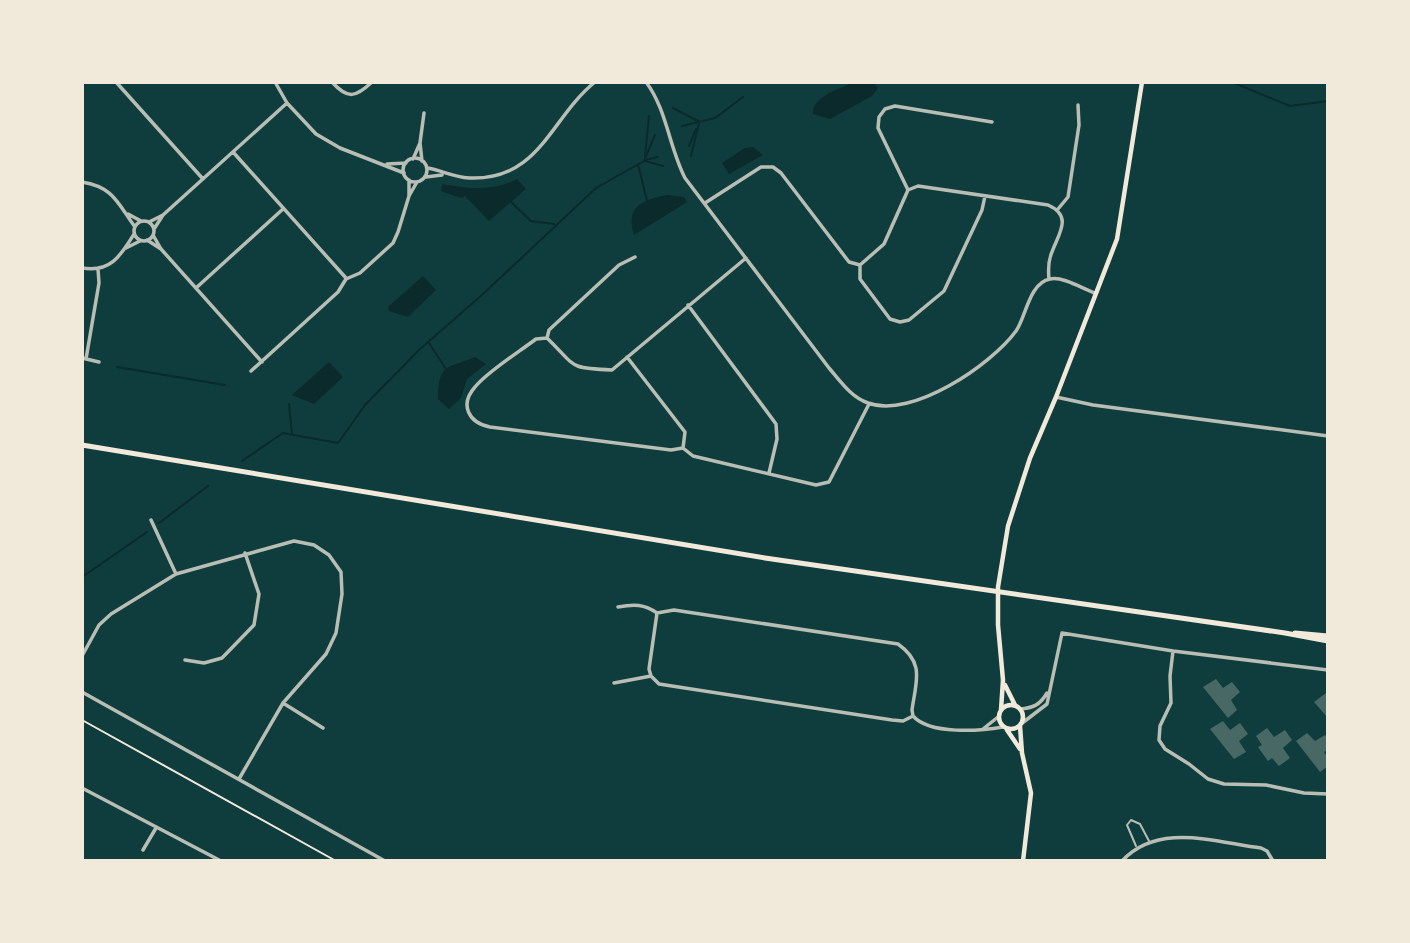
<svg xmlns="http://www.w3.org/2000/svg" width="1410" height="943" viewBox="0 0 1410 943" font-family="'DejaVu Sans',sans-serif">
<rect width="100%" height="100%" fill="#0f3d3e"/>
<path fill="#0a2a2b" d="M854,82H873L878,88L872,96L830,119L813,114C812,96 840,89 854,82Z
M753,147L763,155L729,174L722,163L745,148Z
M517,179L526,189L489,221L465,196L461,198L441,191L442,184C467,189 494,191 517,179Z
M667,195L684,197L687,202L634,235C625,207 642,200 667,195Z
M423,276L436,290L408,317L389,311L388,307Z
M475,357L486,364L467,379L461,398L449,409L438,399C438,361 449,369 475,357Z
M329,362L343,377L314,404L292,395Z"/>
<g fill="none" stroke-linecap="round" stroke-linejoin="round">
<path stroke="#0a2a2b" stroke-width="2" d="M1232,82L1290,106L1328,101
M673,108L698,121
M682,126L715,118L743,97
M689,146L696,129
M645,156L649,116
M691,156L699,123
M645,160L658,157
M645,161L663,166
M638,164L647,201
M511,202L531,221L554,224
M429,343L446,369
M117,367L225,385
M289,404L292,434
M242,461L283,433L338,443L365,405L420,349L482,295L596,188L644,161L655,135
M159,523L208,486
M82,577L147,532"/>
</g>
<path fill="#486865" d="M1216,679L1223,688L1232,682L1240,692L1231,700L1237,710L1228,718L1203,687Z
M1326,693L1328,695V718L1314,702Z
M1223,721L1230,730L1240,723L1248,734L1239,741L1246,752L1234,759L1210,729Z
M1267,728L1274,737L1285,730L1292,740L1283,748L1290,758L1279,766L1272,758L1268,761L1258,747L1262,745L1256,736Z
M1307,733L1315,741L1325,735L1328,739V750L1324,752L1328,758V766L1320,772L1296,741Z"/>
<g fill="none" stroke-linecap="round" stroke-linejoin="round">
<path stroke="#f1e9da" stroke-width="2" d="M82,720L336,861"/>
<path stroke="#b8beb3" stroke-width="2" d="M1136,846L1127,825L1131,820L1140,824L1149,841"/>
<path stroke="#b8beb3" stroke-width="3.5" d="M116,82L203,179
M275,82L287,103L316,134L340,148L404,173
M332,82C348,100 356,97 372,82
M646,82C667,110 669,147 685,178L829,368C841,382 851,397 868,403C912,419 991,365 1016,331C1026,317 1029,283 1050,279C1063,276 1083,289 1095,293
M233,152L346,278
M403 170a12 12 0 1 1 24 0a12 12 0 1 1-24 0Z
M413,159L420,143
M422,161L420,143L424,113
M387,164L406,163
M427,168C441,170 453,177 469,178C540,181 550,118 595,82
M426,177L442,175
M409,180V196
M82,182C114,187 118,204 135,227
M908,190L878,128L879,117L885,109L895,106L992,122
M705,203L761,167H773L781,173L849,262L860,265V279L890,319L900,322L909,320L944,291L982,210L985,196
M1058,209L1068,197L1079,125L1078,105
M128,214L141,221
M134 231a10 10 0 1 1 20 0a10 10 0 1 1-20 0Z
M149,222L163,215
M154,229L163,215L287,103
M153,235L161,249L262,362
M147,240L161,249
M126,248L140,241
M860,265L884,244L908,190L918,186L1048,205C1073,216 1059,233 1052,252C1048,261 1048,269 1049,279
M82,268C111,273 121,255 134,234
M196,288L283,209
M688,305L776,424L777,439L769,473
M547,338L549,330L619,265L635,257
M627,357L685,432L683,448L693,456L816,485L829,482L869,404
M82,358L99,362
M86,359L99,283L98,269
M251,371L338,292L346,279L360,273L393,243L398,232L409,196L417,182
M1056,397L1093,405L1328,436
M683,448L671,450L490,427C469,423 459,405 475,387C488,371 519,352 536,339L547,338C577,367 567,368 612,370L746,258
M151,520L176,574
M618,607C634,604 644,604 657,613
M657,613L649,669L651,676L659,684L892,720L903,721L913,716C930,735 980,731 1003,727
M657,613L674,610L898,644C925,663 916,681 912,710L913,716
M1173,651L1170,676L1171,703L1160,726L1159,740L1165,749L1189,764L1208,779L1224,784L1266,785L1304,793L1328,794
M82,656L99,625L111,614L176,574L294,541L314,545L329,555L341,572L342,594L336,633L326,654L283,703L239,779
M185,660L204,663L222,658L254,625L259,594L245,553
M614,683L651,676
M82,692L385,861
M283,703L323,728
M1020,709C1033,708 1040,705 1047,693
M1021,724L1047,704L1062,633L1173,651L1328,670
M983,729L998,717
M82,788L221,861
M143,850L156,828
M1122,861C1158,822 1214,842 1261,848L1267,851L1273,861"/>
<path stroke="#f1e9da" stroke-width="4.5" d="M1005,685L1015,705
M999 717a12 12 0 1 1 24 0a12 12 0 1 1-24 0Z
M1001,710L1003,680L998,625V587L1008,526L1030,458L1056,397L1117,239L1142,82
M1020,726L1022,753L1031,793L1023,861
M1007,730L1020,749"/>
<path stroke="#f1e9da" stroke-width="5" d="M82,445L765,558L1285,633L1328,641
M1295,633L1328,636"/>
</g>
<rect width="1410" height="943" fill="none" stroke="#f1e9da" stroke-width="168"/>
</svg>
